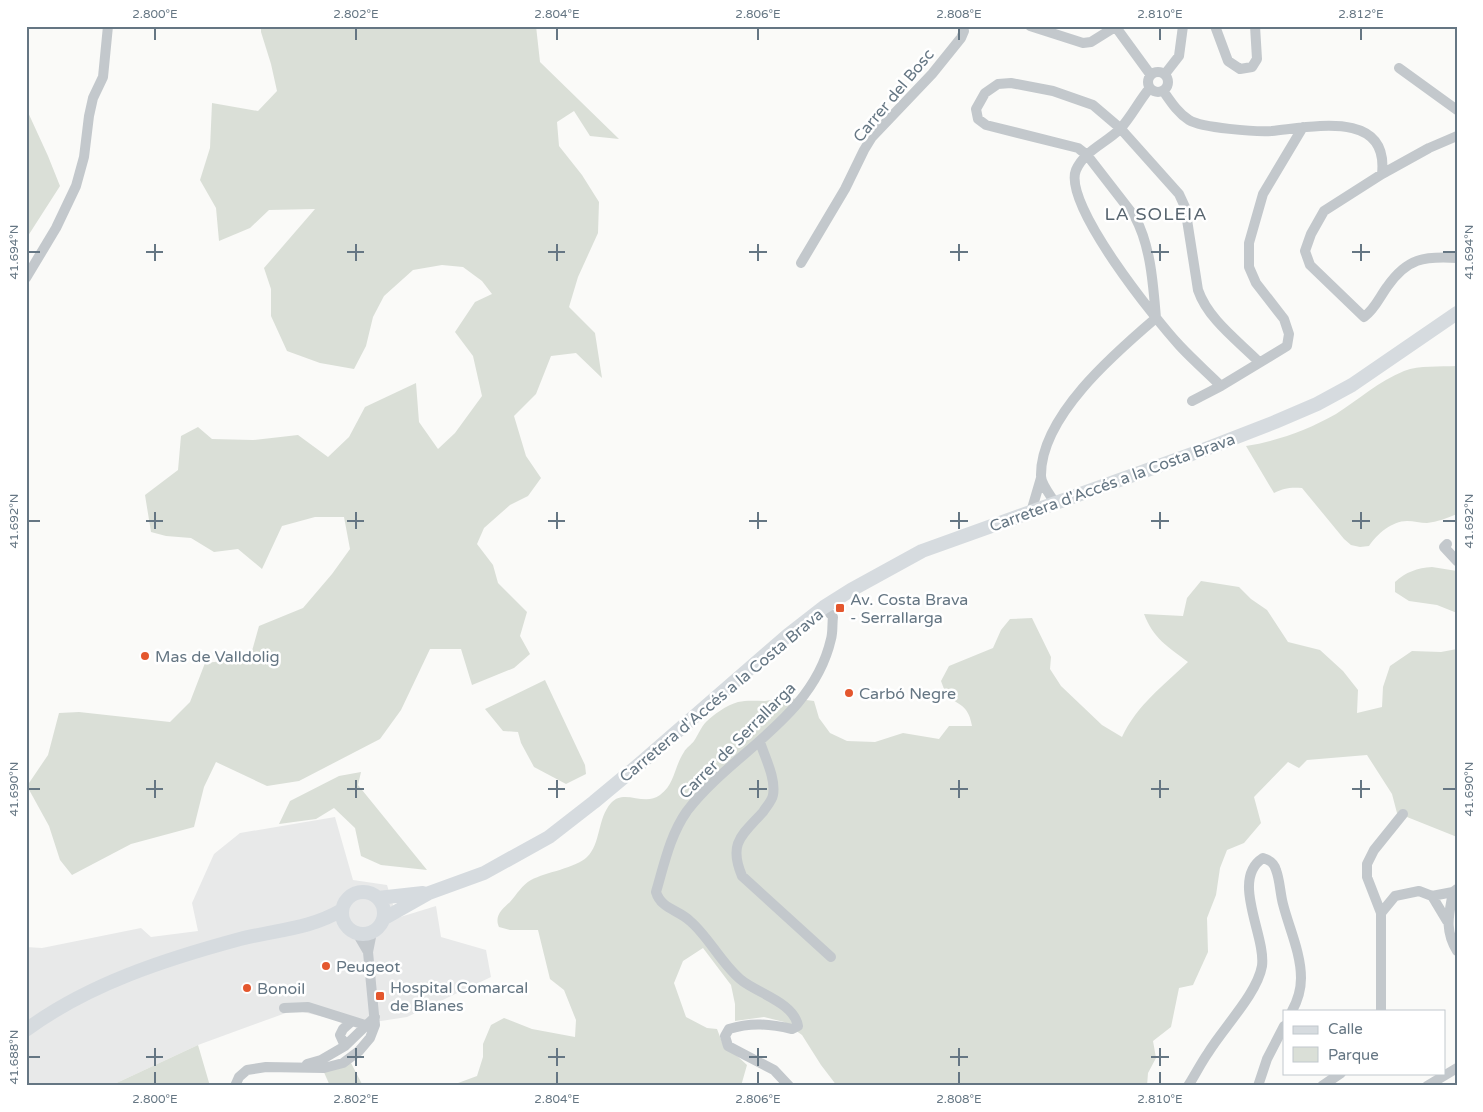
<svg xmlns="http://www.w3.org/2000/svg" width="1483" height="1112" viewBox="0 0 1483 1112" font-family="'Varela Round',sans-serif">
<rect width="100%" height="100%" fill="#fafaf8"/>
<path fill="#e8e9e9" d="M335,817L353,880L387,885L397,918L436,906L441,937L486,950L491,977L407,1017L381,1021L329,1018L294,1010L198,1045L110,1086H26V947L42,948L141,928L151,937L198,931L192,903L214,854L240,833Z"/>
<path fill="#dadfd7" d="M261,26H536L540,62L619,139L590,136L574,111L557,122L559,146L582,175L599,202L598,233L578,277L569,307L595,333L602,378L576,353L551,356L536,394L514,416L526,456L541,478L528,496L510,505L484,528L477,544L493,565L498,583L527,612L520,636L530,654L514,668L472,685L461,649H430L401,710L380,739L299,781L267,786L216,762L204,787L194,827L131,844L72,875L60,860L49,826L27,786L48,755L59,713L79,712L170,722L190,702L205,663L250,658L259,626L303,608L332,574L350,549L344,517H315L282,526L262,569L238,549L214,552L191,538L166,536L151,532L145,495L178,470L181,436L198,427L212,439L253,440L298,435L328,457L349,437L365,407L416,383L419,422L438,449L455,433L482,396L473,356L455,332L475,302L492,294L482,281L463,267L442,265L413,270L384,296L373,317L366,346L354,369L320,363L287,351L271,316V289L264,268L315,209L269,210L250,228L219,241L216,208L200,180L210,148L212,103L258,111L277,91L271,64L261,32Z
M26,108L48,156L60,186L26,239Z
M1457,366V514C1447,518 1437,522 1427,523C1420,523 1414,521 1407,521C1392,521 1377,534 1369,546L1360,547L1351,545L1344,539L1302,488C1291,487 1283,488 1274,493L1246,446C1277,441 1308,430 1336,414C1358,400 1379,381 1404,371C1420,365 1439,367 1457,366Z
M1432,567L1457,571V613L1437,605L1409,601L1395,592V582C1406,572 1417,568 1432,567Z
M1201,581L1239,587L1251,599L1267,610L1288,642L1320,650L1343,671L1358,690L1357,713L1382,707L1383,687L1390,666L1412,651L1441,652L1457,649V837L1397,813L1392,794L1367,755L1307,760L1299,768L1288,762L1254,797L1261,823L1244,843L1227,850L1220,868L1216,895L1207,918L1208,952L1193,985L1179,988L1171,1027L1153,1041L1156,1058L1148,1073L1147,1086H837L821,1065L802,1035L784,1022L764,1017L735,1021V1004L731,985L703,948L683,961L674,983L686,1017L707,1028L717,1029L722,1042L747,1065L741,1086H450L477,1076L483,1057V1044L491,1025L504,1018L532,1029L575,1037L576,1020L564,990L550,979L538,930H510L499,927C494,916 502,909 510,902C517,894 522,885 531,880C546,872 576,868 587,857C601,844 597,819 611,803C624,788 644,807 660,795C675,784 674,767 684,752C686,748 691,745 694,741C698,735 701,727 706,722C714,714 727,705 738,702C747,700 756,701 765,701C771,700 777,699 783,698C793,698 804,700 814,701L819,718L830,733L847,741L875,742L903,733L939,739L949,726H972C969,708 962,705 947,697L941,681L949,666L993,648L1001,630L1010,619L1032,618L1051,657L1050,669L1061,686L1102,725L1122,737C1137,705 1164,685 1188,662C1168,647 1153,638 1144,614L1183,616L1187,598Z
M545,680L585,765L586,774L566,784L534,767L521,743L518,732L503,731L485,709Z
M361,772L358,785L427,870L381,865L361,856L355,828L334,808L316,819L279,824L290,801L339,776Z
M198,1045L210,1086H110Z
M351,1063L363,1086H330L323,1070Z"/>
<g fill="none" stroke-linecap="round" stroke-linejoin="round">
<path stroke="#c3c8cc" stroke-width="10" d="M1030,26L1083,43L1091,42L1115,27
M1115,26L1150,74
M1215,26L1228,61L1240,69L1252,67L1257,59L1255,26
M1399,68L1457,110
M1148 82a10 10 0 1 1 20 0a10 10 0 1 1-20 0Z
M1165,74L1179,56L1183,26
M1149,89C1139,101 1131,117 1120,129C1106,143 1084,151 1076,170C1062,204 1157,321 1180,346C1193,360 1208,373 1221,386
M1164,92C1171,102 1178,113 1189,120C1202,128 1256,132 1272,131C1312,127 1389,109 1382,174
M1457,136L1429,148L1382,174L1324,211L1311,234L1305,251L1310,265L1364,317C1375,309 1379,298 1387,287C1407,258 1424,256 1457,258
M801,263L845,189L864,150L872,137L932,74L961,38L964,31L962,26
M26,278L56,228L76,186L84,157L89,116L93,98L103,77L108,26
M1192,401L1221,386L1287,346L1289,334L1284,319L1256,283L1249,267V243L1263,194L1303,127
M1055,503C1051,496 1041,484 1041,476C1040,417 1115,353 1156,318C1153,284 1151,247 1135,217L1087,155L1078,148L986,125L978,119L976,109L985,93L998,84L1011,83L1053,91L1093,105L1120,128L1179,194L1185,207L1198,290C1208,319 1237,340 1259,362
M1031,512L1041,478
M1447,544L1444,547L1457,561
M760,742C765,758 776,778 773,795C772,801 766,807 763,812C742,835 728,843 742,876L831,957
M1457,889L1453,892C1449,915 1444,929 1457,951
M1432,896L1447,921
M1381,913L1395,896L1419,891L1432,896L1453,892
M357,933L368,952
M284,1008L308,1007L365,1025
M1381,1011V913L1367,877V864L1374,850L1403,814
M345,1046L340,1035L343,1029L352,1021
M307,1064L321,1060L345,1046L375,1017
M235,1086L239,1077L247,1070L266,1067L324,1068L343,1063L359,1051L370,1038L375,1025L368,952L372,932
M789,1086L774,1070L728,1046L725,1036L729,1029C751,1022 770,1024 792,1029L798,1026C794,1002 756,993 740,979C721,963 708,936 690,921C679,910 661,909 656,892C664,865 670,835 687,811C732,752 813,718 831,639C833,632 832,624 833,617L824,607
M1188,1086C1195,1075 1201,1063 1208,1053C1223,1028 1257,994 1262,966C1266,935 1230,879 1263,858C1270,860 1274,863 1276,870C1280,880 1280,893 1283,904C1289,928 1301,953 1301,978C1301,991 1298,1000 1292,1011
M1258,1086L1267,1059L1284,1026
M1322,1086L1341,1073
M1427,1086L1457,1068"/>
<path stroke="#d6dbdf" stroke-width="14" d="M342 913a21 21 0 1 1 42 0a21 21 0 1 1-42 0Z
M378,898L423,893
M383,919L429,893L484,873L549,837L594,802L642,762L788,635L824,607L851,590L922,551L1203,450L1275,422L1317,404L1352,385L1457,313
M26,1030C88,984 166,959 240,939C275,930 310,929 342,910"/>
</g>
<path fill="none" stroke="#657683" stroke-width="2" d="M155,28V40M356,28V40M557,28V40M758,28V40M959,28V40M1160,28V40M1361,28V40M155,244V261M356,244V261M557,244V261M758,244V261M959,244V261M1160,244V261M1361,244V261M28,252H40M146,252H163M347,252H364M548,252H565M749,252H767M950,252H968M1151,252H1169M1352,252H1370M1443,252H1456M155,512V529M356,512V529M557,512V529M758,512V529M959,512V529M1160,512V529M1361,512V529M28,521H40M146,521H163M347,521H364M548,521H565M749,521H767M950,521H968M1151,521H1169M1352,521H1370M1443,521H1456M155,780V798M356,780V798M557,780V798M758,780V798M959,780V798M1160,780V798M1361,780V798M28,789H40M146,789H163M347,789H364M548,789H565M749,789H767M950,789H968M1151,789H1169M1352,789H1370M1443,789H1456M155,1048V1066M356,1048V1066M557,1048V1066M758,1048V1066M959,1048V1066M1160,1048V1066M28,1057H40M146,1057H163M347,1057H364M548,1057H565M749,1057H767M950,1057H968M1151,1057H1169M155,1072V1084M356,1072V1084M557,1072V1084M758,1072V1084M959,1072V1084M1160,1072V1084"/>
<g fill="#e4572e" stroke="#fff" stroke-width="2">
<rect x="835" y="603" width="10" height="10" rx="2.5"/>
<circle cx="145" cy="656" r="5"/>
<circle cx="849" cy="693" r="5"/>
<circle cx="326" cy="966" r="5"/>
<circle cx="247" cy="988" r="5"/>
<rect x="375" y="991" width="10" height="10" rx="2.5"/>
</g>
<g text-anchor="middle" stroke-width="5" stroke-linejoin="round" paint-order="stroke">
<g font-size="16" fill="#657683" stroke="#fff">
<text transform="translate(893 95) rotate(-50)" y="6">Carrer del Bosc</text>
<text transform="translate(1112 482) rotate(-20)" y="6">Carretera d'Accés a la Costa Brava</text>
<text transform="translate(721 695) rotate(-40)" y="6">Carretera d'Accés a la Costa Brava</text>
<text transform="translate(737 740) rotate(-45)" y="6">Carrer de Serrallarga</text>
</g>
<g font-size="16" fill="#657683" stroke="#fff" text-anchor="start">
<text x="850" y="605">Av. Costa Brava<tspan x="850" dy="18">- Serrallarga</tspan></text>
<text x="155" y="662">Mas de Valldolig</text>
<text x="859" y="699">Carbó Negre</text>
<text x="336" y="972">Peugeot</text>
<text x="390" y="993">Hospital Comarcal<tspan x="390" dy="18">de Blanes</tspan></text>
<text x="257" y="994">Bonoil</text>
</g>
<g font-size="18" letter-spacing="1" fill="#57646e" stroke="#fff">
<text x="1156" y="220">LA SOLEIA</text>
</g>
</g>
<rect width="1483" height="1112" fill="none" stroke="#ffffff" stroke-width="55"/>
<rect x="1283" y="1010" width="162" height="65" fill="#ffffff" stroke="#c1c8cd"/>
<rect x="1293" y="1026" width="25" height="8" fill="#d6dbdf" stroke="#c1c8cd"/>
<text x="1328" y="1034" font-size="15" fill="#657683">Calle</text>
<rect x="1293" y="1047" width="25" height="15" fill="#dadfd7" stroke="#c1c8cd"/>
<text x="1328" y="1060" font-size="15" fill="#657683">Parque</text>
<rect x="28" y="28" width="1428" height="1056" fill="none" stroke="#657683" stroke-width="2"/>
<g font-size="12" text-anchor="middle" fill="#657683">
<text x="155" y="18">2.800°E</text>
<text x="356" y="18">2.802°E</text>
<text x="557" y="18">2.804°E</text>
<text x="758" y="18">2.806°E</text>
<text x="959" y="18">2.808°E</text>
<text x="1160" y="18">2.810°E</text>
<text x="1361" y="18">2.812°E</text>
<text transform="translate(14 252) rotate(-90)" y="4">41.694°N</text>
<text transform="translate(1469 252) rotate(-90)" y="4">41.694°N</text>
<text transform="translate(14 521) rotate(-90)" y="4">41.692°N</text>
<text transform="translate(1469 521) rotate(-90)" y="4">41.692°N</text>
<text transform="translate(14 789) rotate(-90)" y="4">41.690°N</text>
<text transform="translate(1469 789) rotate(-90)" y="4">41.690°N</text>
<text transform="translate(14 1057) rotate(-90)" y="4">41.688°N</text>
<text x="155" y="1103">2.800°E</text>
<text x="356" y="1103">2.802°E</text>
<text x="557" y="1103">2.804°E</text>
<text x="758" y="1103">2.806°E</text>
<text x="959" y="1103">2.808°E</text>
<text x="1160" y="1103">2.810°E</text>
</g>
</svg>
